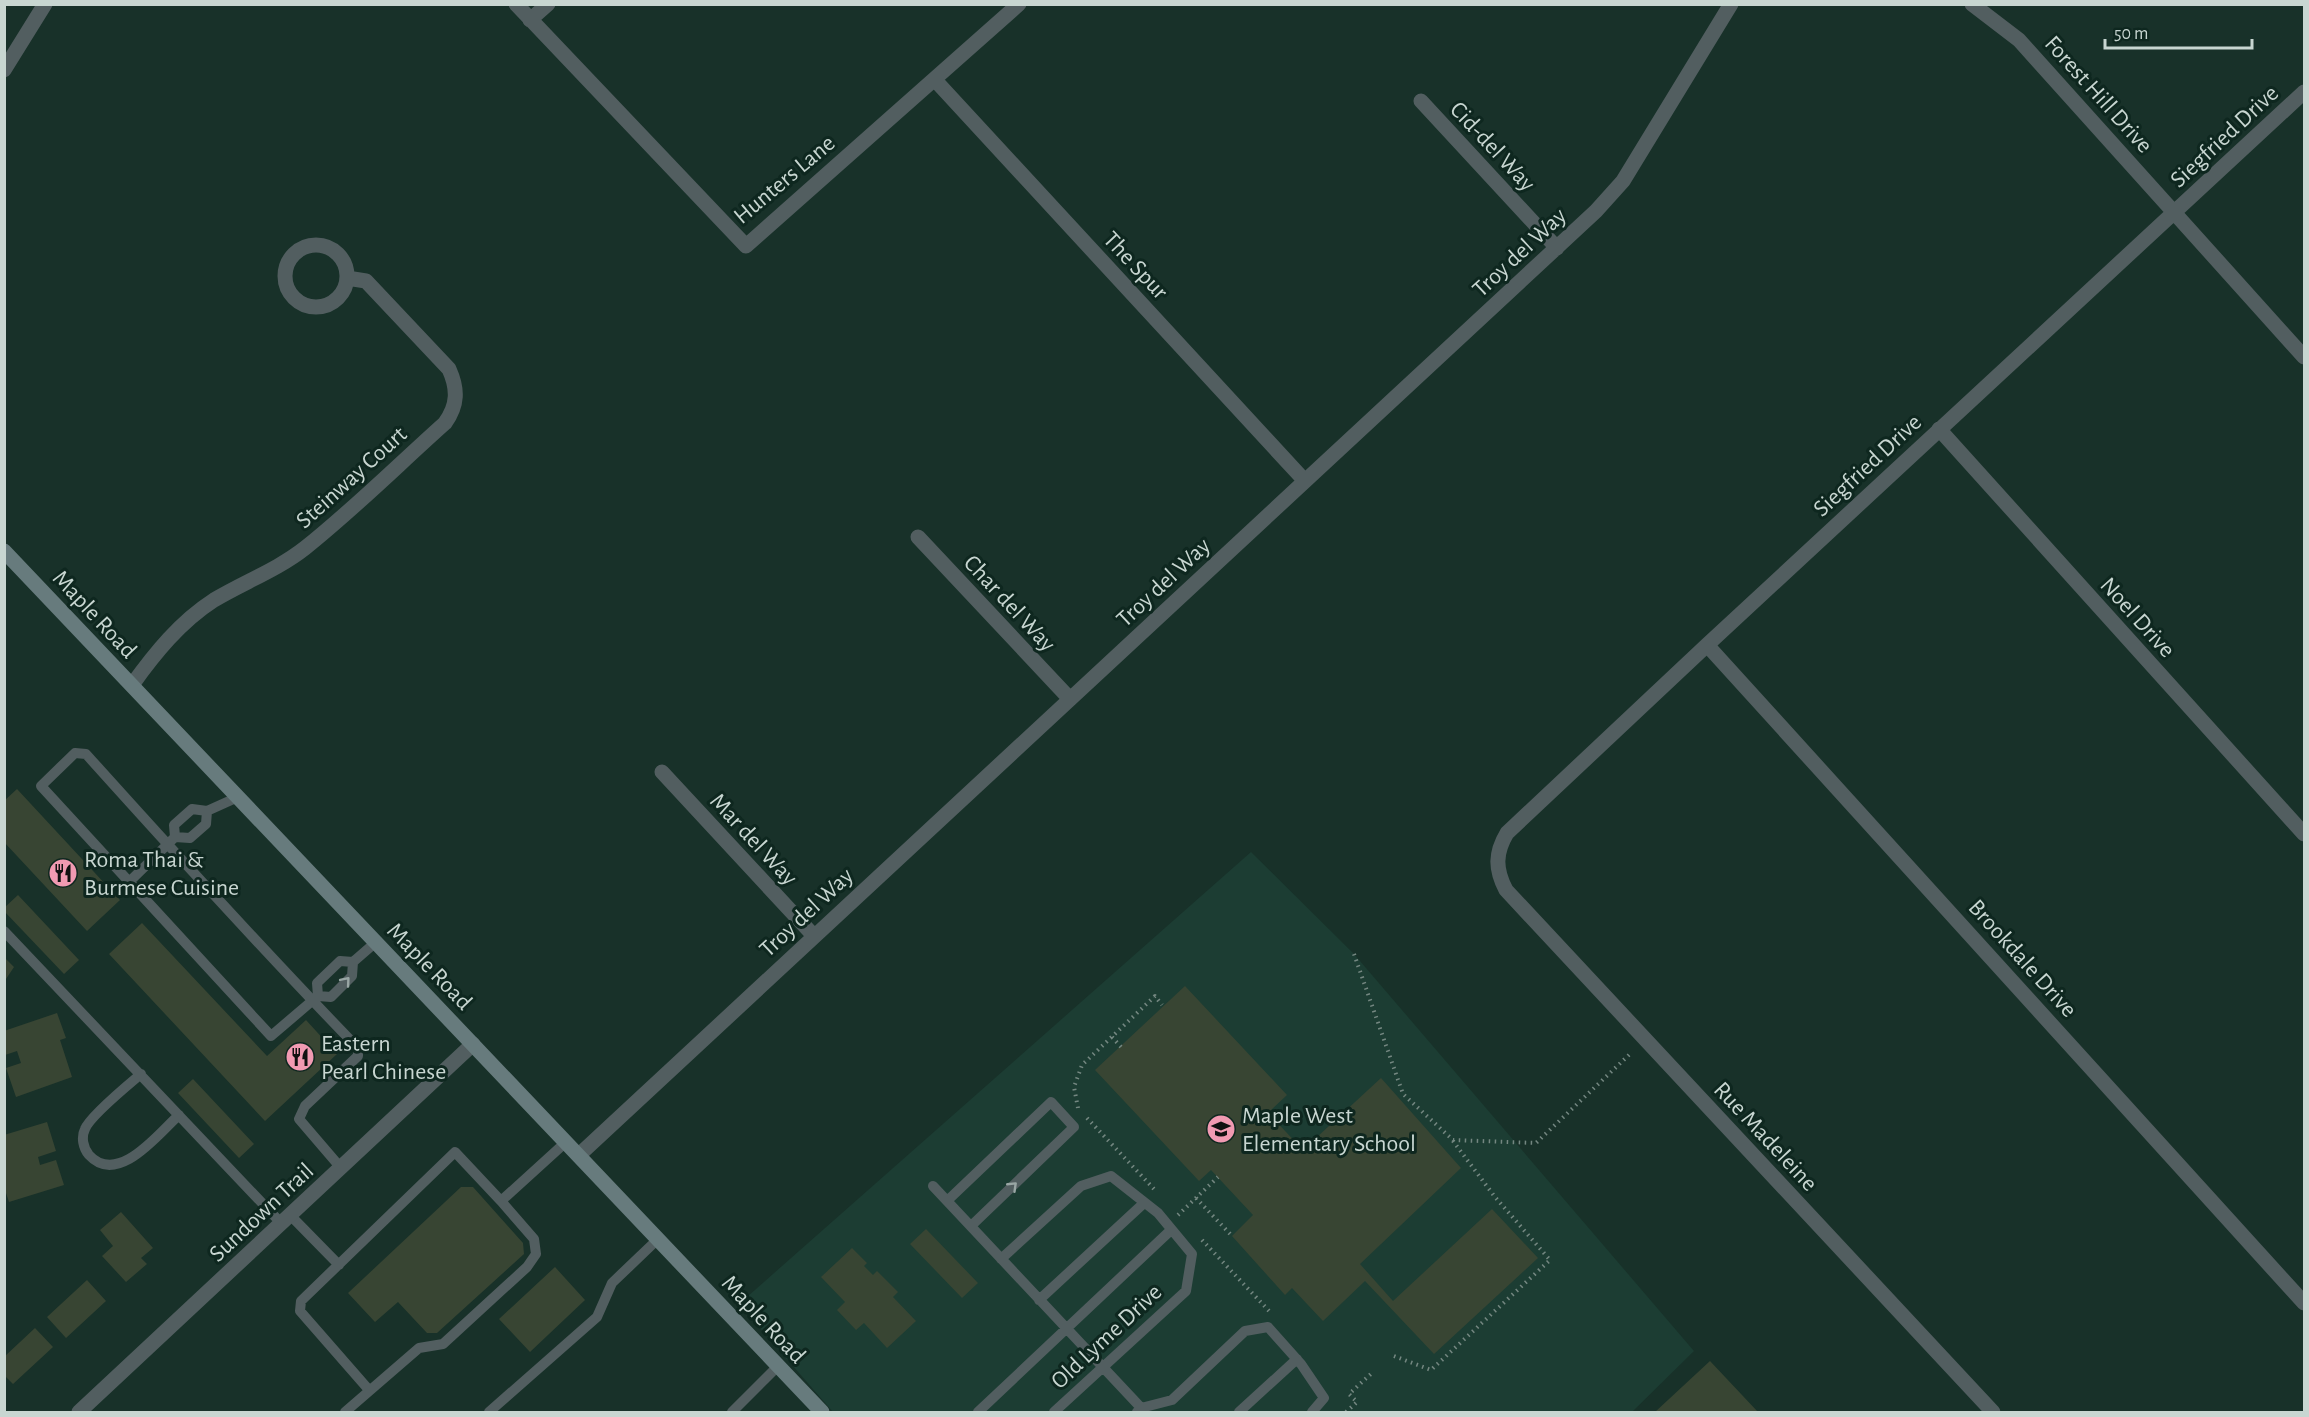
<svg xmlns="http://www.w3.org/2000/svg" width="2309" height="1417" viewBox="0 0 2309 1417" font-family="'Alegreya Sans',sans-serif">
<rect width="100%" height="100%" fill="#183129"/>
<path fill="#1c3d33" d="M1251,852L1354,954L1694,1351L1632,1412H833L739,1304Z"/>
<path fill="#384533" d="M17,789L120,900L87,931L4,842V801Z
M18,895L79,960L64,974L4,911V908Z
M142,923L267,1056L306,1020L337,1054L265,1121L109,954Z
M4,957L14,967L4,982Z
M1185,986L1287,1095L1268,1113L1303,1150L1381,1078L1461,1168L1360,1264L1393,1301L1492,1209L1538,1258L1434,1354L1365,1281L1323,1321L1292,1288L1285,1295L1232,1236L1253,1215L1211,1170L1199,1181L1095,1070Z
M57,1013L66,1038L60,1040L72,1077L16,1097L6,1068L21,1063L17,1051L5,1055L4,1031Z
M193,1079L254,1144L239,1158L178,1093Z
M47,1122L56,1151L38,1157L40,1165L56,1160L64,1185L9,1202L4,1187V1135Z
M461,1187H473L523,1243L524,1254L437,1333H427L398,1302L375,1322L348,1293Z
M121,1212L153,1248L141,1258L147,1264L126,1282L102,1256L113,1246L100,1230Z
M926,1229L978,1283L962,1298L910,1244Z
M852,1248L867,1263L864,1266L873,1275L877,1271L898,1292L893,1297L916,1321L887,1348L864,1323L856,1330L837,1310L845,1302L821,1277Z
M555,1267L585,1300L530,1352L499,1319Z
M87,1280L106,1301L66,1338L47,1317Z
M35,1328L53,1347L13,1384L4,1375V1357Z
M1710,1361L1758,1412H1655Z"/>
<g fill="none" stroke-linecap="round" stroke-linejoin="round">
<path stroke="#748781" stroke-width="4" stroke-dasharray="1.5 4.5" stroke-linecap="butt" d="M1354,954L1403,1094L1453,1140L1536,1143L1631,1053
M1112,1037L1121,1047
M1078,1108L1074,1087L1082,1065L1155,996L1162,1005
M1087,1118L1154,1189
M1196,1198L1232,1236
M1178,1215L1218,1177
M1202,1240L1271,1313
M1394,1356L1431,1370L1550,1260L1495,1197L1453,1141
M1346,1412L1357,1402L1349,1394L1373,1372"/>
<path stroke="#525e60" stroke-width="10" d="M207,811L238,797
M129,882L175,837L190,838L206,824L207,811L192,809L174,825L175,837
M4,931L281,1223
M353,962L376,942
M318,996L317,983L340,961L353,962L352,976L331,997L318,996L312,1001L271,1036L41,786L75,753L86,754C175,853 265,952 358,1048V1056L305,1106L299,1119L341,1168
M141,1074C128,1085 90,1116 85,1129C81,1137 83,1148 89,1155C118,1187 159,1133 179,1115
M933,1186L1145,1412
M947,1201L1051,1102L1074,1127L971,1226
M290,1215L339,1265
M1001,1259L1081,1186L1111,1176L1158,1213L1192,1254L1186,1291L1054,1412
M1039,1300L1144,1203
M369,1390L300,1311L301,1301L455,1152L501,1201L566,1142
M345,1412L419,1348L443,1344L527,1267L536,1254L534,1239L501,1201
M489,1412L597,1317L612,1283L658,1239
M732,1412L779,1365
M978,1412L1171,1230
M1137,1412L1141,1408L1172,1400L1245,1331L1268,1327L1301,1364L1324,1398L1312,1412
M1239,1412L1297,1359"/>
<path stroke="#525e60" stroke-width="15" d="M516,4L746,246L1019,4
M1972,4L2019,40L2304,357
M530,20L548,4
M4,70L45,4
M935,80L1305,481
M1421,101L1557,248
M285 276a31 31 0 1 1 62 0a31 31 0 1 1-62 0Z
M1939,429L2304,834
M918,537L1070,699
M1707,645L2304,1303
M132,685C155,653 180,622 214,600C244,582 277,570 305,548C354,509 398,465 445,423C458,405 458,389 449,369L366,281L347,278
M662,772L814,936
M579,1155L1596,211L1623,181L1731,4
M79,1412L473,1044
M1993,1412L1506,890C1495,869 1495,853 1507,833L1707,645L2304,92"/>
<path stroke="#677b7d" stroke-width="15" d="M4,551L822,1412"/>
</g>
<defs><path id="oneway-chevron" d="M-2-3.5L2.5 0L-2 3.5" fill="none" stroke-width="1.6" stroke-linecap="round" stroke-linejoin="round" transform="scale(1.5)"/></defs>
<g stroke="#99a6a4">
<use href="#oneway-chevron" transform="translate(346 981) rotate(-50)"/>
<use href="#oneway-chevron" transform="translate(1013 1186) rotate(-44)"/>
</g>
<defs>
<g id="restaurant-disc" transform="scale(1.5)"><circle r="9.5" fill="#f19ab2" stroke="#0e271f"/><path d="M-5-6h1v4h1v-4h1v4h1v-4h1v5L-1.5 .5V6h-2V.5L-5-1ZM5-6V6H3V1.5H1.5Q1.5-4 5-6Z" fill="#111"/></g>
<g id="school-disc" transform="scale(1.5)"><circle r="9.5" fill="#f19ab2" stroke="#0e271f"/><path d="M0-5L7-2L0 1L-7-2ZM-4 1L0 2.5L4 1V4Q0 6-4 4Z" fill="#111"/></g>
</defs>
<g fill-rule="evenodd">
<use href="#restaurant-disc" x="63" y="873"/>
<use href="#restaurant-disc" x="300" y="1057"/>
<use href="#school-disc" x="1221" y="1129"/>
</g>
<g text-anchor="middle" stroke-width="6" stroke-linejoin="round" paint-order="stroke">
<g font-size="24" fill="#c8d6d1" stroke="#0e271f">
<text transform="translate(2099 94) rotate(48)" y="8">Forest Hill Drive</text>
<text transform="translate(2224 136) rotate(-43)" y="8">Siegfried Drive</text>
<text transform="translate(1493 146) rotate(47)" y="8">Cid-del Way</text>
<text transform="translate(784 179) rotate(-40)" y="8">Hunters Lane</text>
<text transform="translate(1519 252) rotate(-43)" y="8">Troy del Way</text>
<text transform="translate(1136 265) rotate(47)" y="8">The Spur</text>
<text transform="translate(1867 465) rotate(-43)" y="8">Siegfried Drive</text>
<text transform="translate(351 477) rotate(-42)" y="8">Steinway Court</text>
<text transform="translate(1163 582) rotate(-43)" y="8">Troy del Way</text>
<text transform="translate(1010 603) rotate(47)" y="8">Char del Way</text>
<text transform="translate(95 614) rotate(47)" y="8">Maple Road</text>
<text transform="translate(2138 617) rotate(48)" y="8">Noel Drive</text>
<text transform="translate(754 839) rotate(47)" y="8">Mar del Way</text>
<text transform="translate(806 912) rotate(-43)" y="8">Troy del Way</text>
<text transform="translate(2023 958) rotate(48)" y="8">Brookdale Drive</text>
<text transform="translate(430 966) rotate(46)" y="8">Maple Road</text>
<text transform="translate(1766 1136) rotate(47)" y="8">Rue Madeleine</text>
<text transform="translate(261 1212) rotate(-43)" y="8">Sundown Trail</text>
<text transform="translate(764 1319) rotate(47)" y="8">Maple Road</text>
<text transform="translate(1106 1336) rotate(-43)" y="8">Old Lyme Drive</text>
</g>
<g font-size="24" fill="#c8d6d1" stroke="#0e271f" text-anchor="start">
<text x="84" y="867">Roma Thai &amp;<tspan x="84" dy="28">Burmese Cuisine</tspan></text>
<text x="321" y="1051">Eastern<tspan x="321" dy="28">Pearl Chinese</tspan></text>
<text x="1242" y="1123">Maple West<tspan x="1242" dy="28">Elementary School</tspan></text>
</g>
</g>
<rect width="2309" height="1417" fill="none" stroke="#c8d6d1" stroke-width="12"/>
<path d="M2105 39v9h147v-9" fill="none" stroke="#c8d6d1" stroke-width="3"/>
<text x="2114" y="39" font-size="18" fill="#c8d6d1" stroke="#0e271f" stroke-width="4.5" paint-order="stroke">50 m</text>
</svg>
